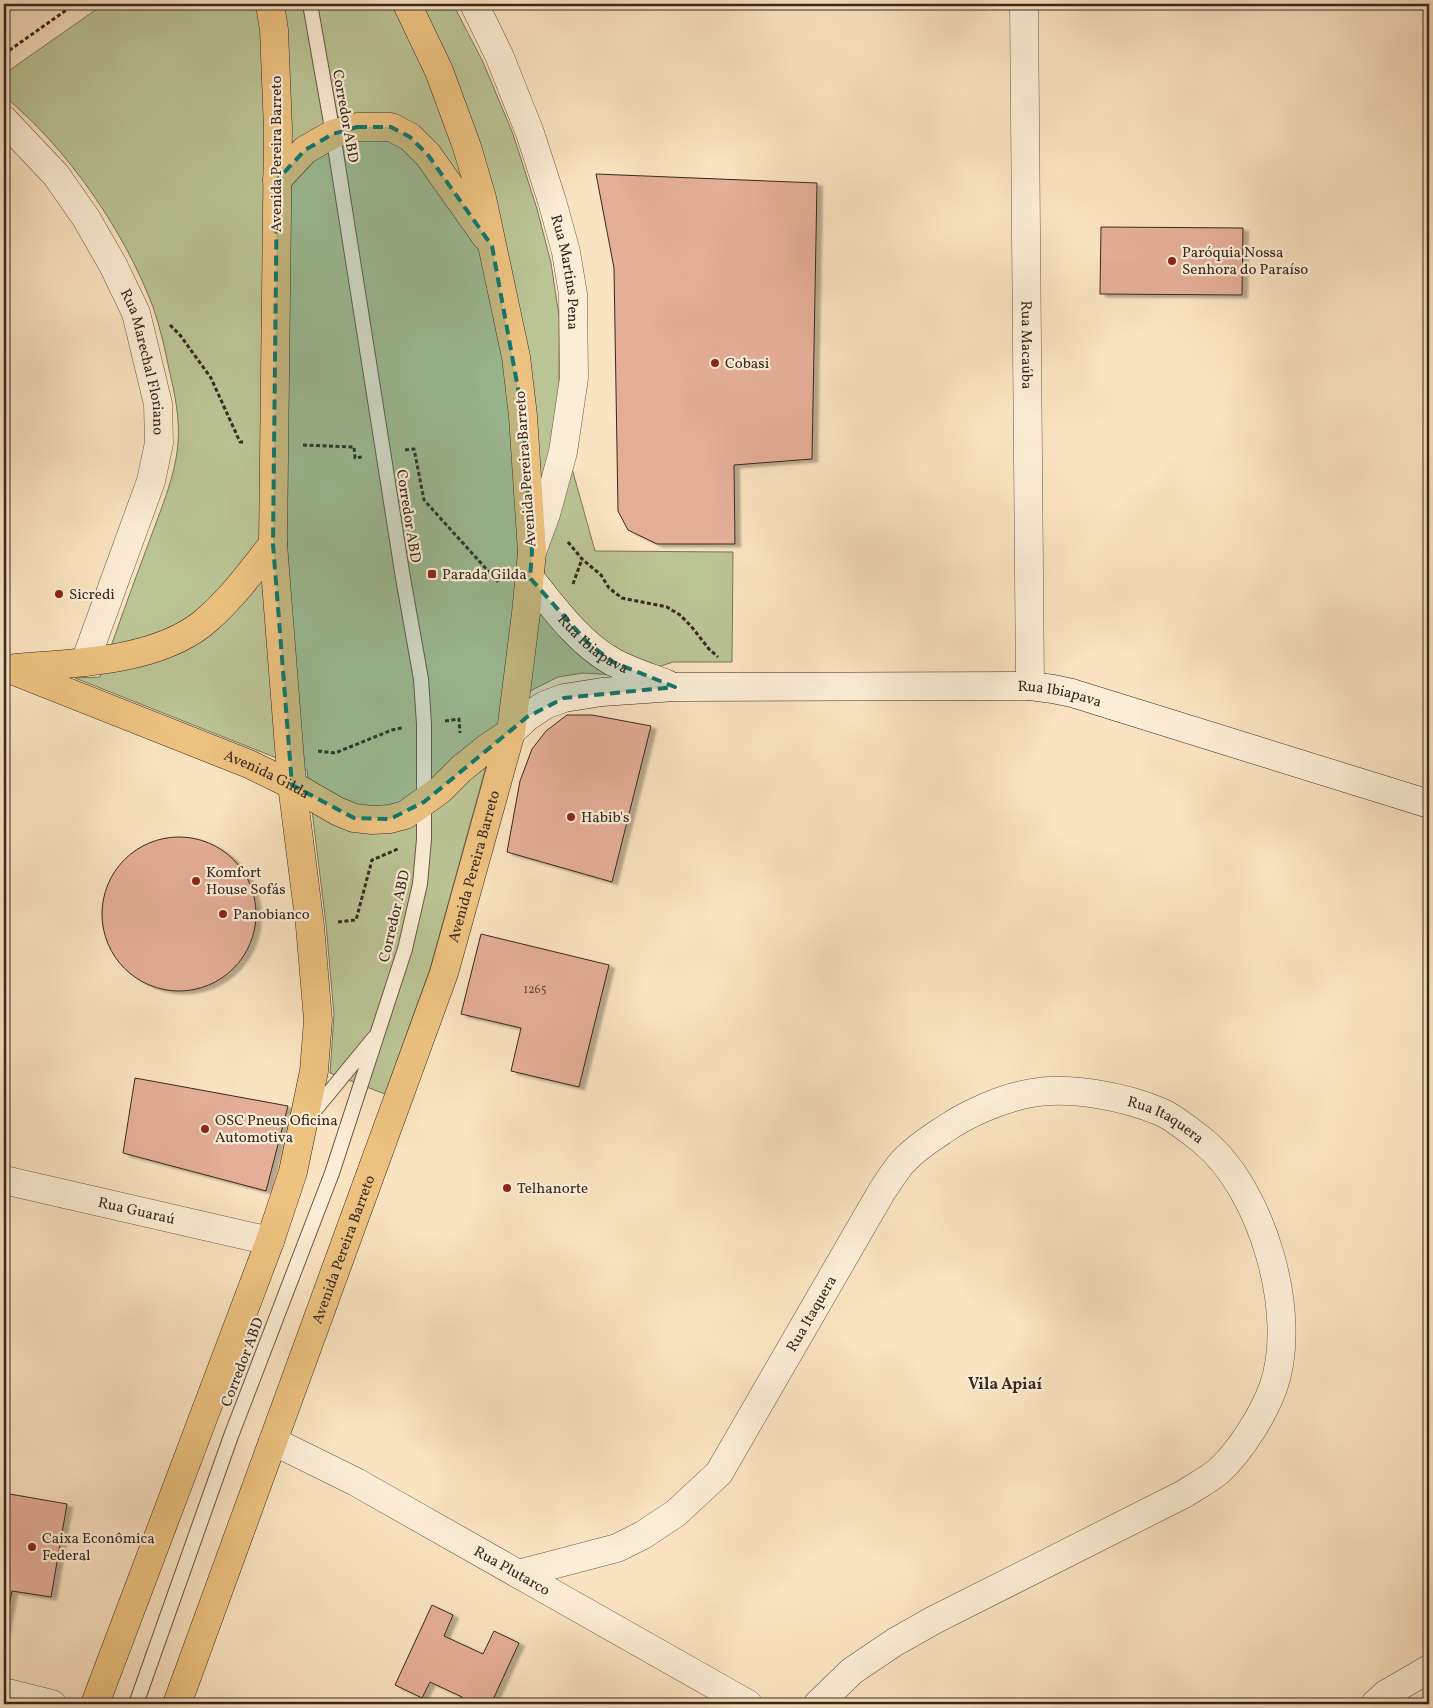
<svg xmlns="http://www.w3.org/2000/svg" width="1433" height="1708" viewBox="0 0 1433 1708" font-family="Vollkorn,serif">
<defs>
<filter id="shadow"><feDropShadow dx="5.5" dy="3" stdDeviation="1" flood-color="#0004"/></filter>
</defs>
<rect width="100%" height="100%" fill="#fae3c0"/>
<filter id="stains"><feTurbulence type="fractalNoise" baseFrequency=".004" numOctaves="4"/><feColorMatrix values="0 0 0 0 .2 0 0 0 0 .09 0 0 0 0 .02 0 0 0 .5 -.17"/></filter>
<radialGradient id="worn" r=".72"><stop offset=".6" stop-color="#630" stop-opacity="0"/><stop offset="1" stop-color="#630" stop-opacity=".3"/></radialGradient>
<path fill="#bbc495" stroke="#79765b" d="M104,4H453L483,62L513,134L537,209L551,263L559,316V422L595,551L733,552L732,662H673L631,676L583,673L558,677L530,691L487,763L430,969L385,1094L330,1073L334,1015L326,924L307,770L75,678L100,677C116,632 132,587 149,542C160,511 175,478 178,444C180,419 175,394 169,369C165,349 160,327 153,307C124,230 67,148 4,96V74Z"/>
<path fill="#e5ae97" stroke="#372821" filter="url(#shadow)" d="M596,174L817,183L812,459L734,465L735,544H657L628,530L618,511L614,268Z
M1101,227L1243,228L1242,295L1100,294Z
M567,715H592L651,726L612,882L507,852L520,781L532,749L546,731Z
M102 914a77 77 0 1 1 154 0a77 77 0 1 1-154 0Z
M481,934L609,965L579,1087L511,1071L521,1028L461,1014Z
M135,1078L288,1106L266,1191L123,1153Z
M4,1493L67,1504L51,1597L12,1591L4,1634Z
M432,1605L453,1615L444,1636L483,1654L494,1631L519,1643L491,1704H458L462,1697L430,1682L422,1698L395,1685Z
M214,1698L231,1704H212Z"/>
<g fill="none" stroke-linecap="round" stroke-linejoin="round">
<g stroke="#685749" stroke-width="16">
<path id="service" d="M310,1116L374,1038
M136,1704L231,1436L332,1173L405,949L420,884L424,839V724L421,679L403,578L333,134L310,4"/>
</g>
<g stroke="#685749" stroke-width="29">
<g id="minor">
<path id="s1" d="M474,4L499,55L530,133L552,201L566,252L573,294L574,378L563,452L546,514L532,552"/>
<path id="s2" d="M1024,4L1030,686"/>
<path id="s3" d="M4,120L56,175L86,218L113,265L136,313L158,404L159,443L151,481L85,662"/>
<path id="s4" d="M4,1180L270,1241"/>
<path id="s5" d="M273,1441L356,1482L748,1704"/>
<path id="s6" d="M518,1574L617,1548L643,1535L676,1513L719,1473L882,1191C888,1182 894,1173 900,1165C911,1152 928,1140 942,1131C966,1114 1002,1098 1032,1093C1070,1086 1126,1097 1161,1112C1173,1117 1193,1133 1203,1141C1263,1190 1299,1316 1273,1388C1263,1415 1241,1450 1220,1470C1210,1479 1196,1486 1184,1494L934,1620L895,1642L852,1671L818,1704"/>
<path d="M4,1692L52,1704"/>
<path d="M1375,1704L1386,1694L1429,1669"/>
</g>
</g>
<g stroke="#372821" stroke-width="29">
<g id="secondary">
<path id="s7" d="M530,578C554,608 579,643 613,662C630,671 649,677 667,684"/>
<path id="s8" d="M511,732L527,717L545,705L564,698L602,692L675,687L1030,686L1053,689L1072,693L1429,804"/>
</g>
</g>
<g stroke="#372821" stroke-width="29">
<g id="primary">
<path d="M277,180L305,150L333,134L357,127H391L410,137L428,155L486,237"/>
<path id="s9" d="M4,667L249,764L292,785L337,811L354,818L372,820L390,819L405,815L440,790L461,769L487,748L511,732"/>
<path d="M15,668C74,663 153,662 202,624C230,601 251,572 273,544"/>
<path d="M95,1704L270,1241L293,1172L314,1071L318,1020L310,926L292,785L273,544L278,129L274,30L270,4"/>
<path id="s10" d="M177,1704L444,973L511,732L526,613L532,552L523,416L516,357L482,198L467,147L439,71L407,4"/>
</g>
</g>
<path stroke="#372821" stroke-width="3" stroke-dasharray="4 2.5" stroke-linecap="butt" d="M4,54L75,4
M170,325L180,335L211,378L240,442H244
M303,445L354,447L355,458L362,457
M405,450L414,449L424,500L498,582
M568,542L582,559L601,575L609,588L622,598L667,607L680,615L691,626L709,649L718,657
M573,584L582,559
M445,721L459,719L460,733
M318,751L335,753L392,730L402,728
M338,922L356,920L372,860L398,849"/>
<use href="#service" stroke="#fcedd6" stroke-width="14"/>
<use href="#minor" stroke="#fcedd6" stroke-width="28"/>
<use href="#secondary" stroke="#fcedd6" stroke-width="28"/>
<use href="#primary" stroke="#edc280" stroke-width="28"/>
</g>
<path fill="#0f766e" fill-opacity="0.2" stroke="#0f766e" stroke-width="4" stroke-dasharray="10 6" stroke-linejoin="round" d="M357,127H391L410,137L428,155L492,246L523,416L532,552L530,578L588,643L613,662L675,687L564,698L527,717L424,802L390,819L354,818L292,785L273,544L277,180L305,150L333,134Z"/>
<g fill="#8f2418" stroke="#fcedd6" stroke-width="2">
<circle cx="1172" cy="261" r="5"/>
<circle cx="715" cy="363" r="5"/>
<rect x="427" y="569" width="10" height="10" rx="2.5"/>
<circle cx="59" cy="594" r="5"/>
<circle cx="571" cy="817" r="5"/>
<circle cx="196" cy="881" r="5"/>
<circle cx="223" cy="914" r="5"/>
<circle cx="205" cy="1129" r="5"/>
<circle cx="507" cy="1188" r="5"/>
<circle cx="32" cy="1547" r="5"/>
</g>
<g text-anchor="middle" stroke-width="4.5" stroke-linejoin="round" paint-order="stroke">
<g font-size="12" fill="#624a3e">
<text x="535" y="993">1265</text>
</g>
<g font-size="15" fill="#372821" stroke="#fcedd6">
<text transform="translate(346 116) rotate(80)" y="5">Corredor ABD</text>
<text transform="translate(276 154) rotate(-90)" y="5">Avenida Pereira Barreto</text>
<text dy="5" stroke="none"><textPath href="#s1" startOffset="285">Rua Martins Pena</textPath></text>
<text dy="5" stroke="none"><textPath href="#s2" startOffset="341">Rua Macaúba</textPath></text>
<text dy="5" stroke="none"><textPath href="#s3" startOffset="285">Rua Marechal Floriano</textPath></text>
<text transform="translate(525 469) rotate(-94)" y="5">Avenida Pereira Barreto</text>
<text transform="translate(409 516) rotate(81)" y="5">Corredor ABD</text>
<text dy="5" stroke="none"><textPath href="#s7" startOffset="92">Rua Ibiapava</textPath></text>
<text dy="5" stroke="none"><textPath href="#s8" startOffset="561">Rua Ibiapava</textPath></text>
<text dy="5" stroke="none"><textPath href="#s9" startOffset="284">Avenida Gilda</textPath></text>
<text dy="5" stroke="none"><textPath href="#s10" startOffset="889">Avenida Pereira Barreto</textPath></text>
<text transform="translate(394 916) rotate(-77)" y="5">Corredor ABD</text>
<text dy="5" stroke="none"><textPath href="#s6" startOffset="879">Rua Itaquera</textPath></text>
<text dy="5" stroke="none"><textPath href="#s4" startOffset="136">Rua Guaraú</textPath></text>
<text dy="5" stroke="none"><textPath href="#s10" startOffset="484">Avenida Pereira Barreto</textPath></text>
<text dy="5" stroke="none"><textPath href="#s6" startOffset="414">Rua Itaquera</textPath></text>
<text transform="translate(242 1362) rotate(-69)" y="5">Corredor ABD</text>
<text dy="5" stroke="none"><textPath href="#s5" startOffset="272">Rua Plutarco</textPath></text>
</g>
<g font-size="15" fill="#372821" stroke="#fcedd6" text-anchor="start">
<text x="1182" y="257">Paróquia Nossa<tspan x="1182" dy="17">Senhora do Paraíso</tspan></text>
<text x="725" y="368">Cobasi</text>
<text x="442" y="579">Parada Gilda</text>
<text x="69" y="599">Sicredi</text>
<text x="581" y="822">Habib's</text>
<text x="206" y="877">Komfort<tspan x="206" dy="17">House Sofás</tspan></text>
<text x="233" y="919">Panobianco</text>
<text x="215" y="1125">OSC Pneus Oficina<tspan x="215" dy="17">Automotiva</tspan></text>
<text x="517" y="1193">Telhanorte</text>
<text x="42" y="1543">Caixa Econômica<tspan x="42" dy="17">Federal</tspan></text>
</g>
<g font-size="16" font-weight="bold" fill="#372821" stroke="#fcedd6">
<text x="1005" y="1389">Vila Apiaí</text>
</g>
</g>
<rect width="1433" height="1708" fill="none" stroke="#fae3c0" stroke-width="20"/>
<rect x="5" y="5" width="1423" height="1698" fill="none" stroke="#372821" stroke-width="2.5"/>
<rect x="10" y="10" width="1413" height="1688" fill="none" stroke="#372821"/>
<rect width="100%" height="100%" filter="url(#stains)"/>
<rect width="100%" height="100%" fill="url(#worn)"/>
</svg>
